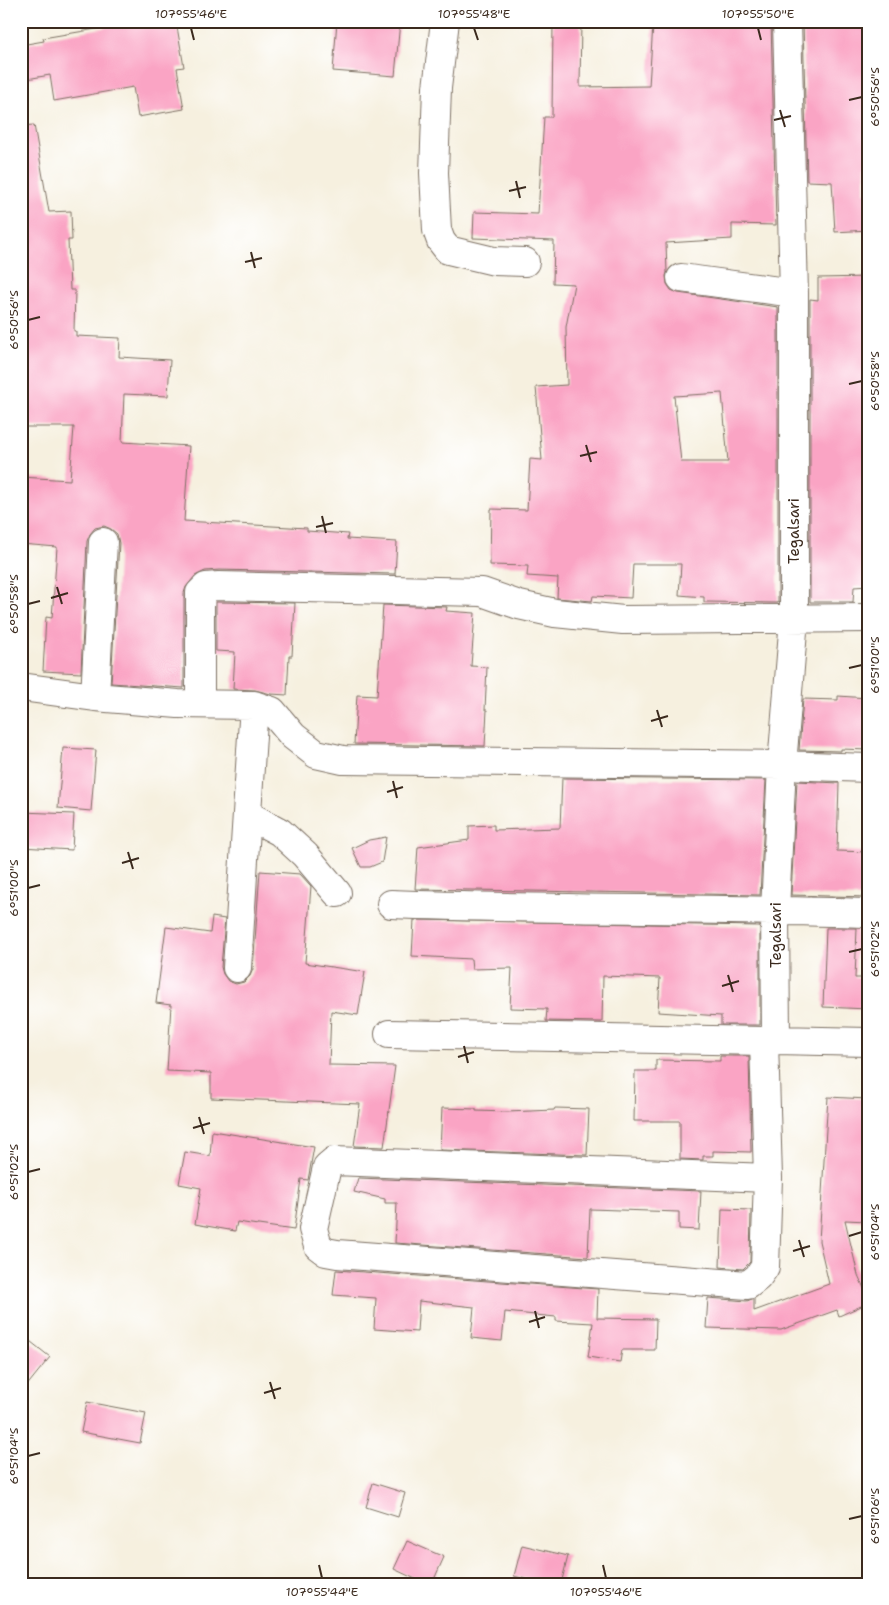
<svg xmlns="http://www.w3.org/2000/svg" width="889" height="1605" viewBox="0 0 889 1605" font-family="'Shantell Sans',sans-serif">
<rect width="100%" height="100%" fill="#fff"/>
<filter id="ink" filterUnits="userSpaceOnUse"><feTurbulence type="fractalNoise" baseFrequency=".02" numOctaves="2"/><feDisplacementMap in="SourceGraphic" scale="10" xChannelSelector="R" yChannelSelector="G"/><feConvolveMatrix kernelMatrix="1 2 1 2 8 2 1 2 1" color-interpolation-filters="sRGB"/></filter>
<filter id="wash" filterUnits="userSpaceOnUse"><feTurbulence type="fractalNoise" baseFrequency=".0096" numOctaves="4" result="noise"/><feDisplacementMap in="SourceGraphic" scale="20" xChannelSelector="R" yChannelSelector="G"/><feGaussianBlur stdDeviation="1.12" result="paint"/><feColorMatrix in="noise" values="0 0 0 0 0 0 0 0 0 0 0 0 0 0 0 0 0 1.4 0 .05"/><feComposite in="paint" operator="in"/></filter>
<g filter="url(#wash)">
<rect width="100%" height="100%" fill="#f6f0df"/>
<g id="blocks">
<path fill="#faa4c4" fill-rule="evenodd" d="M120,21H176L184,67L177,68L184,109L138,117L133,87L54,101L50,75L21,80V45L44,41L43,38L120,25Z
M337,21H400L395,76L333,71Z
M553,21H581L580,87L649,86L653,24L700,26V21H771L776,225L732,224V239L666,243L667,273L666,276L667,284L671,290L678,293L778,307V603L704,602V597L679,595L681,564H633L631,598L593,596L592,601L557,598L558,578L527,576L528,566L490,565L491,509L527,510L530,459L542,460L536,387L567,385L566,327L574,284L553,283L554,241L473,238L474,212L538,214L544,117H552ZM722,393L728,462H681L674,396Z
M803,21H868V141H866L864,192H868V230L835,232L832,182L807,181Z
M34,125L49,212L71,211L72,240H68L70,290H75L74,331H76V336L120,338L119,357L170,360L168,396L124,394L122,442L189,446L184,521L307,528V531L348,534L347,539L397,542L395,574L219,570L205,571L195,576L186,587L184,593V688L111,683L119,543L117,534L111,529L104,526L95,528L90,534L87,541L81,673L43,671L46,617L52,618L57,547L21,544V477L70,480L74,427H21V126Z
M868,277V586L854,587L853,602H810V299L818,300V278Z
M216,602L295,603L292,656H289L287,695L271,694L255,690L233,689L235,652L216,651Z
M383,605L447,607L446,611L475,613L471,666L487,667L485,710H487L485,746L354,744L357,695L377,696Z
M838,696L868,698V750L841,749V751L799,750L803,699L838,700Z
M63,748L96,750L91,811L58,808Z
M562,778L766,780L760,895L415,889L418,847L469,840V826L494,825V830L560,828Z
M797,781L839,783L837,851L868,852V897L791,895Z
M21,812L74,814L72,850L21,847Z
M386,837L382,862L370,867H361L352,848L369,840Z
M260,871L300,874L311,886L305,963L365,972L358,1015L331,1011L329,1065L395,1066L384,1147L354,1146L360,1104L211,1098V1073L167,1071L171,1005L156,1003L166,927L210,933L212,917L225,919L221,967L223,974L228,981L236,984L244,982L250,976L253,969Z
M414,920L760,926V1025H721V1016L658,1012L660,978L603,976L602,1022L546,1021L547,1009L510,1008L512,968L472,969L471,959L412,956Z
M826,928H857L855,978H868V1009L823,1007Z
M720,1056H749L751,1152L713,1151V1156H703V1160L680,1159V1121H634L635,1071H656V1060L720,1061Z
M828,1097L868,1099V1221L845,1220L858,1275L868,1297V1303L839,1316L837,1310L781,1330L706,1328L708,1298L747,1301L754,1298V1311L829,1284L819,1241Z
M442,1108L476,1109V1111L507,1112L554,1110L555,1108L589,1109L587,1155L440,1150Z
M212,1131L314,1147L308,1180L301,1179L294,1230L237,1222L235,1231L195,1224L201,1188L179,1184L185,1152L210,1156Z
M358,1178L701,1191L699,1230L679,1229V1212L590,1209L588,1257L395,1243L397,1203H385V1199L354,1192Z
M722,1209L751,1210L750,1262L743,1269L720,1267Z
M336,1270L598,1289L597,1318L656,1319L655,1350H622L620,1362L588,1357L593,1323L556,1321V1317L505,1312L502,1341L471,1338L474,1307L419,1301L417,1332L374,1329L376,1298L333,1295Z
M21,1334L50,1357L21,1393Z
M87,1402L146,1413L140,1443L81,1432Z
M373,1483L405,1493L398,1517L366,1507Z
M407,1541L444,1557L432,1584H426L394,1569Z
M522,1545L568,1556L561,1584H545L514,1576Z"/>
</g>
</g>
<g filter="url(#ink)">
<use href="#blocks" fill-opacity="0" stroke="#7c6f62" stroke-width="1"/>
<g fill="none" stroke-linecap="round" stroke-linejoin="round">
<g stroke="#7c6f62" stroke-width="30">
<path id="minor" d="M445,21L437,88L434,173L437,230L441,241L448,250L494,261L525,262
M681,278L794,293
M21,687L95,697L178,704L254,705L272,711L293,736L316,754L343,760L782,765L868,768
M95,697L103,542
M200,704V593L206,587L219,586L482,592L519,605L555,613L623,620L868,618
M248,815L280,832L305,855L337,893
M391,904C550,910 709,908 868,913
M237,968L254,705
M389,1034L764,1041
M776,1040L775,910L782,765L794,619V293L787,21
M768,1178L765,1267L758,1277L748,1285L337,1254L326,1252L318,1246L313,1229L327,1167L334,1161L768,1178L764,1041L776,1040L868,1042"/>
</g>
<use href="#minor" stroke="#fff" stroke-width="28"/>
</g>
</g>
<path fill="none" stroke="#3b2a1e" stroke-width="2" d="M191,28L194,40M474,28L478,40M758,28L761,40M849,100L862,97M780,110L785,127M774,120L791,116M516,181L520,198M509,191L526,187M251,252L255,268M245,262L262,258M28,320L40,317M849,384L862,381M586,445L591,462M580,456L597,452M322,516L326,533M316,527L333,523M57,587L62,604M51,598L68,593M28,604L40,601M849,668L862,665M657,710L662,727M651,721L668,716M393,781L397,798M387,792L403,787M128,852L133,869M122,863L139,858M28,888L40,885M849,952L862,949M728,975L733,992M722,986L739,981M464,1046L468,1063M458,1057L474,1052M199,1117L204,1134M193,1128L210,1123M28,1172L40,1169M849,1236L862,1232M799,1240L804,1257M793,1251L810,1246M535,1311L539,1328M529,1322L545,1317M270,1382L275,1399M264,1393L281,1388M28,1456L40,1453M849,1519L862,1516M319,1565L322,1578M603,1565L606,1578"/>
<g text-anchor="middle" stroke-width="4" stroke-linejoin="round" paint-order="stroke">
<g font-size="15" fill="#3b2a1e" stroke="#fff">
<text transform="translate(794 531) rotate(-90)" y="5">Tegalsari</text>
<text transform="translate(776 935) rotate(-90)" y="5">Tegalsari</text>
</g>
</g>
<rect width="889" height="1605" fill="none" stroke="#fff" stroke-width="55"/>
<rect x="28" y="28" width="834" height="1550" fill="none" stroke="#3b2a1e" stroke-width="2"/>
<g font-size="12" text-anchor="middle" fill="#3b2a1e">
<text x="191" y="18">107°55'46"E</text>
<text x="474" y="18">107°55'48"E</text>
<text x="758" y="18">107°55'50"E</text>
<text transform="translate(875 97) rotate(-90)" y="4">6°50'56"S</text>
<text transform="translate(14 320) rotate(-90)" y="4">6°50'56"S</text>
<text transform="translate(875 381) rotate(-90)" y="4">6°50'58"S</text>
<text transform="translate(14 604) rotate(-90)" y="4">6°50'58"S</text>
<text transform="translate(875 665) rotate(-90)" y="4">6°51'00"S</text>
<text transform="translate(14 888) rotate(-90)" y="4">6°51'00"S</text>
<text transform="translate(875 949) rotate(-90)" y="4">6°51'02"S</text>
<text transform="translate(14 1172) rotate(-90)" y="4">6°51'02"S</text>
<text transform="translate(875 1232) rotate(-90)" y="4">6°51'04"S</text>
<text transform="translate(14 1456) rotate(-90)" y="4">6°51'04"S</text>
<text transform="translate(875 1516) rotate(-90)" y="4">6°51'06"S</text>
<text x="322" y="1596">107°55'44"E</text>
<text x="606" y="1596">107°55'46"E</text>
</g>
</svg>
